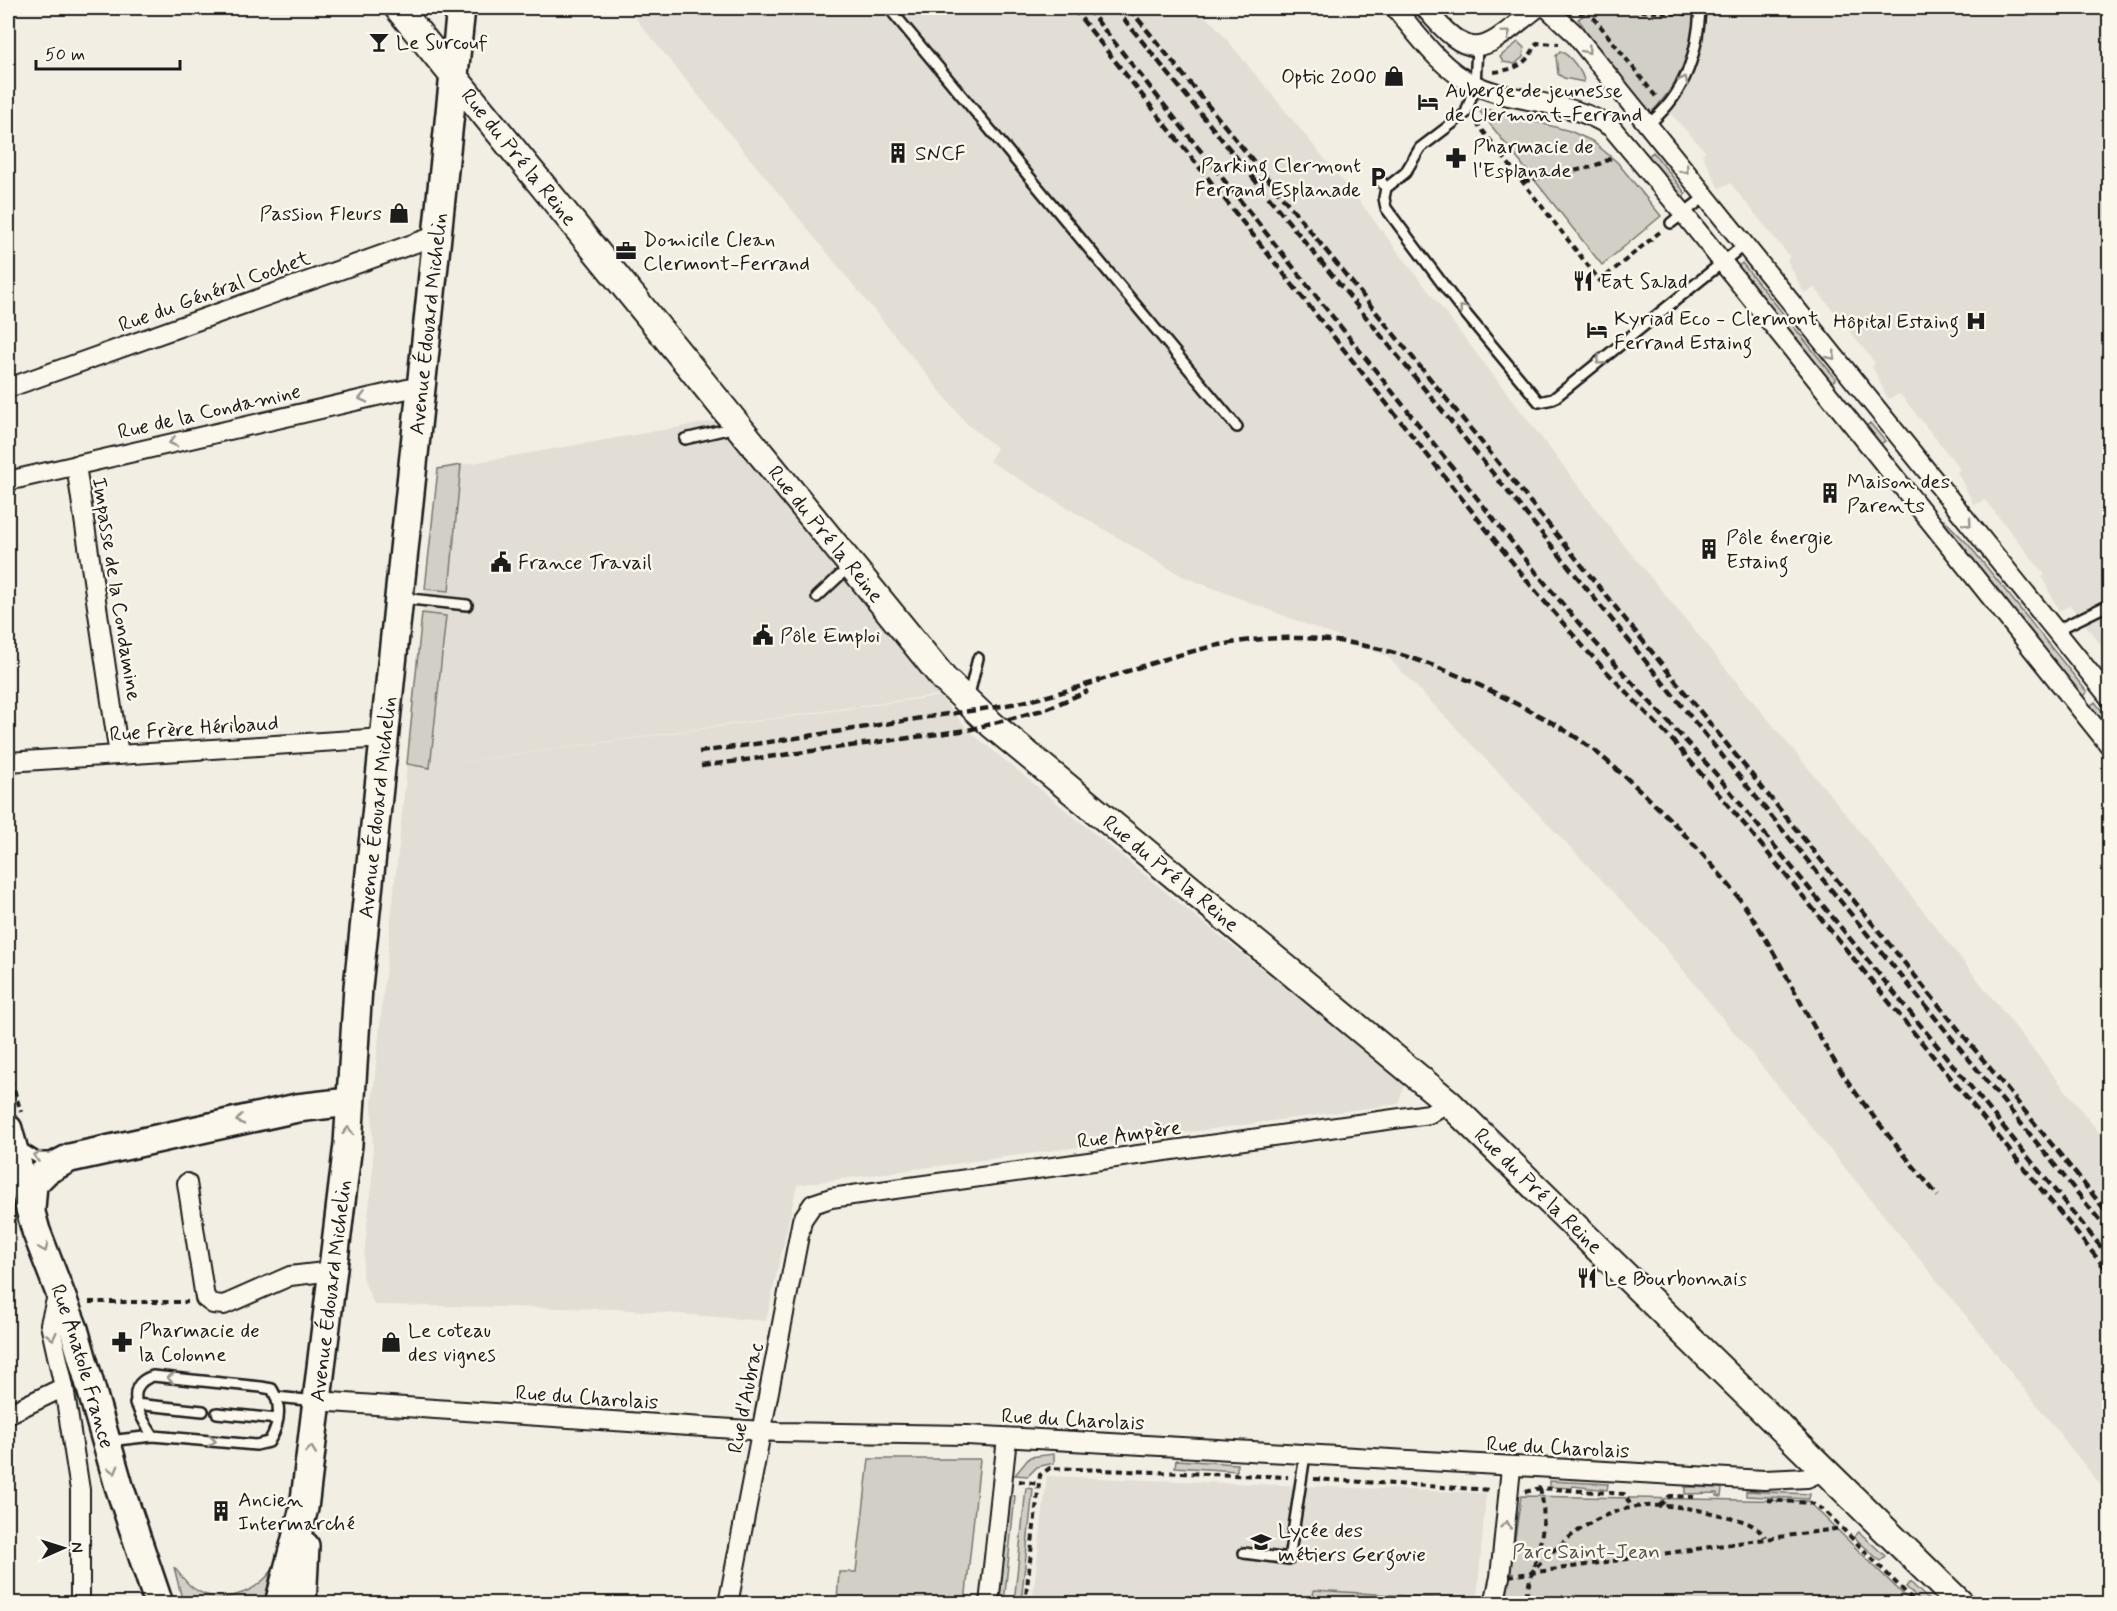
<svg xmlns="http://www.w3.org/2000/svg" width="2117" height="1611" viewBox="0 0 2117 1611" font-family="Mynerve,sans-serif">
<rect width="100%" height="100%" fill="#f2eee4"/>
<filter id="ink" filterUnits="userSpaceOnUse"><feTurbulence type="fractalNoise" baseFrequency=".0167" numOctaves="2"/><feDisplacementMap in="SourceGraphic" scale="12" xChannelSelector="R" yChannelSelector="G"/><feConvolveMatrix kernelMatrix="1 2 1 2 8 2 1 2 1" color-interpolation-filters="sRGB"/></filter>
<g filter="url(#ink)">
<path fill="#e2ded5" d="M627,8H1194L1214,24L1356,197L1624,545L1846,814L2109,1145V1496L1975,1327L1656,937L1387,656L1182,576L989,461L997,448L967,424Z
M1705,8H2109V655L2070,605L2059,611L2042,577L2045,575L1985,500L1974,505L1957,472L1960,469L1900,394L1888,399L1872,366L1875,363L1815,288L1804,293L1787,260L1790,257L1730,183L1719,188L1702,154L1705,151L1670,113L1688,83L1698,56L1704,29Z
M709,422H719L938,695L427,767L940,696L968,730L1195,916L1390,1071L1405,1084L1398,1104L797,1185L766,1321L618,1309L374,1305L362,1276L373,1168L372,1102L438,469Z
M1047,1476L1486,1493L1477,1600L1314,1590L1312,1604H1032Z"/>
<path fill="#d2cfc6" stroke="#777671" stroke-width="1.5" d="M1585,8H1695C1695,52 1677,88 1646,118L1578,31L1584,27L1578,19L1586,14Z
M1518,42L1524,48L1523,57L1515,64L1503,62L1500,57L1502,55Z
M1560,51C1569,54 1584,73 1584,82L1564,78L1558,74L1556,56Z
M1478,109L1492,110L1570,131L1592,141L1617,162L1661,216L1602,265Z
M1653,152L1686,194L1681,198L1648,156Z
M1742,263L1836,379L1831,383L1737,267Z
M1870,423L1885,441L1879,445L1865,427Z
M461,465L449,591L425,589L438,469Z
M1944,520L1968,544L2087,692L2082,697L1941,522Z
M422,613L446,616L430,768L407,764Z
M2095,702L2109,720V730L2090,706Z
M1054,1454V1463L1037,1467L1028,1476L1015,1475L1030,1457Z
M869,1459H980L965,1603L856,1604V1601L837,1600L839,1572H856Z
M1176,1460L1237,1464V1471L1175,1467Z
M1549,1481L1608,1484L1607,1490L1573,1486L1572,1488L1549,1487Z
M1685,1487L1722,1488L1721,1497L1717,1496V1493L1685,1494Z
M1026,1488L1033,1489L1021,1603H1014Z
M1746,1491L1810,1494L1809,1499L1746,1496Z
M1010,1495L1015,1496L1004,1603L999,1604Z
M1521,1496L1808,1501L1912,1603H1506Z
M1859,1532L1885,1556L1880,1561L1854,1537Z
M174,1567C179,1573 186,1583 193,1588C218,1606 252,1595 270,1573L265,1603H183Z
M1910,1582L1932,1603H1923L1906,1587Z
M1314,1590L1468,1600V1604L1312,1603Z"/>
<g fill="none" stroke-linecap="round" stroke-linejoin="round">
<g stroke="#1c1c1c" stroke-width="14">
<path id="lane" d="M889,8L1237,427
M2107,8L2110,10
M1477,47L1475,85L1466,113L1420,148L1405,173L1386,188L1384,198L1386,208L1456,302L1539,402L1553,399L1744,245
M1647,125C1685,96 1698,54 1700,8
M1378,177L1386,188
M1671,223L1706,196
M685,439L736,427
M817,597L850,566
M401,598L467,605
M2055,631L2110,604
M968,699L978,658
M21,1148L37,1158H52
M276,1397L316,1401
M135,1404L203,1411
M217,1413L278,1419
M108,1441L153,1436L256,1445L269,1442C279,1425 283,1407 272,1389L261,1387L153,1376C121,1386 141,1418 153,1436
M1244,1553L1289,1559L1305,1455"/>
</g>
<g stroke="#1c1c1c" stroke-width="22">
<path id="street" d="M1395,8C1418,35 1440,68 1473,84C1517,105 1571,99 1612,128L1684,214L2110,746
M1425,8C1475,69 1485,48 1537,8
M1547,8L1573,32L2110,698
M8,388L435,236
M76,465L119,755
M8,481L420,386
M8,762L384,738
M187,1183L205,1298L213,1304L224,1305L290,1276L333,1271
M59,1288L50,1324L64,1387L80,1490V1604
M316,1401L778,1432L967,1435L1764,1480L1807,1478L1825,1470
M8,1414L64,1387
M728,1604L802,1220L813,1204L831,1198L1429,1114L1448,1102
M989,1604L1007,1438
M1494,1604L1500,1577L1511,1468"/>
</g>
<g stroke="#1c1c1c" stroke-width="30">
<g id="secondary">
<path id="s1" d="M398,8L944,679L991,724L1448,1102L1961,1604"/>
</g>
</g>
<g stroke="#1c1c1c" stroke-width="32">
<g id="primary">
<path id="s2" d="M8,1129L36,1231L74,1329L119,1486L159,1604"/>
<path d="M31,1209L33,1184L47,1170L70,1158L297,1108L349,1102"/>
<path id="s3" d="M279,1604L304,1508L348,1144L358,987L461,8"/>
<path d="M302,1604L305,1546"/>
</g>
</g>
<path stroke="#1c1c1c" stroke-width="4" stroke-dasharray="6 4.5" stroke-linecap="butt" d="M1587,9L1657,98
M1579,14L1593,8L1687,14
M1494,72C1517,69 1526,65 1537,43L1559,44
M1476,122L1600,281L1661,231
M1524,182C1553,171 1585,174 1613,157
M8,1070L21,1112
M89,1302H188
M1314,1479L1492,1490
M1019,1481L1039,1484
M1525,1492L1540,1488L1624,1494L1632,1507
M1767,1500L1811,1503L1824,1510L1917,1604
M1660,1505L1670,1496L1697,1497
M1530,1574C1590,1511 1630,1493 1716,1514C1733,1518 1756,1522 1765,1537
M1025,1604L1040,1475L1050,1468L1288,1477
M1530,1604L1525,1601C1533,1560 1551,1531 1540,1488
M1886,1604L1912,1599"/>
<use href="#lane" stroke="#fbf7ec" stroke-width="9"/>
<use href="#street" stroke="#fbf7ec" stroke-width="18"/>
<use href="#secondary" stroke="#fbf7ec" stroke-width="26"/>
<use href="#primary" stroke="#fbf7ec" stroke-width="27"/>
<path stroke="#1c1c1c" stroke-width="4.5" stroke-dasharray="9 4.5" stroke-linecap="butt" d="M1073,8L1532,587L1588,652L1672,740L1745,825L2110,1274
M1087,8L1539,576L1594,641L1716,774L2110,1258
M1115,8L2110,1233
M1129,8L2110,1216
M699,752C771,742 843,731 915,719C952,713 990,709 1027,701C1100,685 1169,651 1244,641C1340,628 1427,657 1511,701C1542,717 1574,733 1601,756C1647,794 1690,838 1728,884C1768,933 1793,992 1825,1046C1857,1100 1898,1147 1938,1196
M701,766L968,730L1046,709L1088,691"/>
<path stroke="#1c1c1c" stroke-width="4" stroke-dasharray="6 4.5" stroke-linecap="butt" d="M1509,1576L1842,1528"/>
</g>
<defs><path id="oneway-chevron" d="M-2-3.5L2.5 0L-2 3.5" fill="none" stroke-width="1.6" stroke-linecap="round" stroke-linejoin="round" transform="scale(1.5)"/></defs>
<g stroke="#97948e">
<use href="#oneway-chevron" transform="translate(1507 34) rotate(-37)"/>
<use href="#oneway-chevron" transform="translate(1587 50) rotate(52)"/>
<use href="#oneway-chevron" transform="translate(1684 80) rotate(-64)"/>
<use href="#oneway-chevron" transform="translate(1685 170) rotate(51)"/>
<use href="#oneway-chevron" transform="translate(1463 309) rotate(-130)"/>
<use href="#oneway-chevron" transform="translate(1832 356) rotate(51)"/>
<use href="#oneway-chevron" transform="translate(1600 361) rotate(141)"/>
<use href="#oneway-chevron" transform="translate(363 398) rotate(167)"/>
<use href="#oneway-chevron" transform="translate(173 442) rotate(167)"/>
<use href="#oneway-chevron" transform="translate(1968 523) rotate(49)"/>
<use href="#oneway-chevron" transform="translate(240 1120) rotate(167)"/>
<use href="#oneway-chevron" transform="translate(348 1131) rotate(-89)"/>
<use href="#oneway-chevron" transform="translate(37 1156) rotate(-166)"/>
<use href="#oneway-chevron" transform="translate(44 1248) rotate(67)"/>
<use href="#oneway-chevron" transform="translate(52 1336) rotate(77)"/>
<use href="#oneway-chevron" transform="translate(171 1378) rotate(-174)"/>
<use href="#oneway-chevron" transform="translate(212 1441) rotate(5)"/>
<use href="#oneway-chevron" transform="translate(311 1450) rotate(-83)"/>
<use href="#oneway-chevron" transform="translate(114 1470) rotate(74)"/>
<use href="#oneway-chevron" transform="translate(1506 1525) rotate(-84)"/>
</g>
</g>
<defs>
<g id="bar-bare" transform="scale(1.62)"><path d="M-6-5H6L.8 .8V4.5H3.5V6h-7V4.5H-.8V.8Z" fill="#1c1c1c" stroke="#fbf7ec" stroke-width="2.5" paint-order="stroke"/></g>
<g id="shop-bare" transform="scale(1.62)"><path d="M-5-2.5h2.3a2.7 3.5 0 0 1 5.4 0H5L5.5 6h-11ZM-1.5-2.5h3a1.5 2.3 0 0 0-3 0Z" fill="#1c1c1c" stroke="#fbf7ec" stroke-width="2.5" paint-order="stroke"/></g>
<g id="hotel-bare" transform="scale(1.62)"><path d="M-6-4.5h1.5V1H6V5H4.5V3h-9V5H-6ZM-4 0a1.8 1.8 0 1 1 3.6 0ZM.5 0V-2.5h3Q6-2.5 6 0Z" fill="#1c1c1c" stroke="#fbf7ec" stroke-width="2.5" paint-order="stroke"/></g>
<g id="building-bare" transform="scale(1.62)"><path d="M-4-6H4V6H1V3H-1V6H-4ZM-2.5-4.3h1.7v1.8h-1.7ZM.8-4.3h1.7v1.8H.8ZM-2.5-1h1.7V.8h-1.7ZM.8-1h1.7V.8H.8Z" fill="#1c1c1c" stroke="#fbf7ec" stroke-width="2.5" paint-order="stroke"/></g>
<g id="pharmacy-bare" transform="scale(1.62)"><path d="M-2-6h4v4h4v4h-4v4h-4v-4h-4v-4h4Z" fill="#1c1c1c" stroke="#fbf7ec" stroke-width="2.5" paint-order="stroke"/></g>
<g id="parking-bare" transform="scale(1.62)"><path d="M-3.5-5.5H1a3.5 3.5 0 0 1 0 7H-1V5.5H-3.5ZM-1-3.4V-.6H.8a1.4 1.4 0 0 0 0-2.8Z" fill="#1c1c1c" stroke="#fbf7ec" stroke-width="2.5" paint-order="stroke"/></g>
<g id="office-bare" transform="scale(1.62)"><path d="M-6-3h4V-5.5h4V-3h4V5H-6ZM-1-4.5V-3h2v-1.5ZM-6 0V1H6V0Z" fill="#1c1c1c" stroke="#fbf7ec" stroke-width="2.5" paint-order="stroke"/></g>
<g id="restaurant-bare" transform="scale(1.62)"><path d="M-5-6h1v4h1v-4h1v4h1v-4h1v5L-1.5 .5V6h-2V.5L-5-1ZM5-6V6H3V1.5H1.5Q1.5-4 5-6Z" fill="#1c1c1c" stroke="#fbf7ec" stroke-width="2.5" paint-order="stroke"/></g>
<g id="hospital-bare" transform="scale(1.62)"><path d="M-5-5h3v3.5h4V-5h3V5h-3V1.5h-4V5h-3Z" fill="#1c1c1c" stroke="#fbf7ec" stroke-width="2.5" paint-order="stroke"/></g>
<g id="civic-bare" transform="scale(1.62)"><path d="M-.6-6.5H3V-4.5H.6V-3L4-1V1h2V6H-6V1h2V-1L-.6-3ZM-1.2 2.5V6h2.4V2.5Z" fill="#1c1c1c" stroke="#fbf7ec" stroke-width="2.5" paint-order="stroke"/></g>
<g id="school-bare" transform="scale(1.62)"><path d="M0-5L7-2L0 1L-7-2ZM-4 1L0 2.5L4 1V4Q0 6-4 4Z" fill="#1c1c1c" stroke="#fbf7ec" stroke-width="2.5" paint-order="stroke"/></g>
</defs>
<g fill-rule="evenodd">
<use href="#bar-bare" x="379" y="42"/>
<use href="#shop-bare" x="1394" y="76"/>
<use href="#hotel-bare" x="1428" y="102"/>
<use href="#building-bare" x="898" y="153"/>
<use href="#pharmacy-bare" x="1456" y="158"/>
<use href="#parking-bare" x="1378" y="177"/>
<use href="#shop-bare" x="399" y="213"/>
<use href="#office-bare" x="626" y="251"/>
<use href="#restaurant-bare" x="1583" y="281"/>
<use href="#hospital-bare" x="1976" y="321"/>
<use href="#hotel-bare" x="1597" y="330"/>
<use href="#building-bare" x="1830" y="493"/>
<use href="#building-bare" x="1709" y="549"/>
<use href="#civic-bare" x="501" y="562"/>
<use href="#civic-bare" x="763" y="635"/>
<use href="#restaurant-bare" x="1587" y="1278"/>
<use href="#pharmacy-bare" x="122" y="1342"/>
<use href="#shop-bare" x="391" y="1342"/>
<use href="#building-bare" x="221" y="1511"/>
<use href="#school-bare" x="1261" y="1542"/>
</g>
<g text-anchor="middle" stroke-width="5" stroke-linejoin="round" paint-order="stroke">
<g font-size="21" fill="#1c1c1c" stroke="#fbf7ec" text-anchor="start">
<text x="396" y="49">Le Surcouf</text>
<text x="1377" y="83" text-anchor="end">Optic 2000</text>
<text x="1445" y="97">Auberge de jeunesse<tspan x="1445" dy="24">de Clermont-Ferrand</tspan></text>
<text x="1473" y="153">Pharmacie de<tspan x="1473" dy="24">l'Esplanade</tspan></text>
<text x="915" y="160">SNCF</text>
<text x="1361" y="172" text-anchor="end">Parking Clermont<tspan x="1361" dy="24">Ferrand Esplanade</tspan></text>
<text x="382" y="220" text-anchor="end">Passion Fleurs</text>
<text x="643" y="246">Domicile Clean<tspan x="643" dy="24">Clermont-Ferrand</tspan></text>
<text x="1600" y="288">Eat Salad</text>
<text x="1614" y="325">Kyriad Eco - Clermont<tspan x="1614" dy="24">Ferrand Estaing</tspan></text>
<text x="1959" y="328" text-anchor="end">Hôpital Estaing</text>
<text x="1847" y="488">Maison des<tspan x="1847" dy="24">Parents</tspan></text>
<text x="1726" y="544">Pôle énergie<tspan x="1726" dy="24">Estaing</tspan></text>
<text x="518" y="569">France Travail</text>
<text x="780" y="642">Pôle Emploi</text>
<text x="1604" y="1285">Le Bourbonnais</text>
<text x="139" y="1337">Pharmacie de<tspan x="139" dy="24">la Colonne</tspan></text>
<text x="408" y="1337">Le coteau<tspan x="408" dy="24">des vignes</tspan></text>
<text x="238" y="1506">Ancien<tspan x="238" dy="24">Intermarché</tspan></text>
<text x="1278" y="1537">Lycée des<tspan x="1278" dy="24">métiers Gergovie</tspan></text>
</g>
<g font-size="21" fill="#1c1c1c" stroke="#fbf7ec">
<text dy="7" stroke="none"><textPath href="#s1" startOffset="192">Rue du Pré la Reine</textPath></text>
<text transform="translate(214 291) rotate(-20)" y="7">Rue du Général Cochet</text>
<text dy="7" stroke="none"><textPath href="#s3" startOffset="1290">Avenue Édouard Michelin</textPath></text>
<text transform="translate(209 411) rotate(-13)" y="7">Rue de la Condamine</text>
<text dy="7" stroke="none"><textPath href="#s1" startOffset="678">Rue du Pré la Reine</textPath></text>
<text transform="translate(117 589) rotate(81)" y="7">Impasse de la Condamine</text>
<text transform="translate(194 728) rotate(-4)" y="7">Rue Frère Héribaud</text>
<text dy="7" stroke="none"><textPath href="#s3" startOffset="804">Avenue Édouard Michelin</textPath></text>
<text dy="7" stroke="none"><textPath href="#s1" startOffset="1164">Rue du Pré la Reine</textPath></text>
<text transform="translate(1129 1134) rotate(-8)" y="7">Rue Ampère</text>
<text dy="7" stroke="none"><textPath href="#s1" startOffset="1650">Rue du Pré la Reine</textPath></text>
<text dy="7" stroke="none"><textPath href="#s3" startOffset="318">Avenue Édouard Michelin</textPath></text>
<text dy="7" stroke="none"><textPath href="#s2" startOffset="249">Rue Anatole France</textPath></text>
<text transform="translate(587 1397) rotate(4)" y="7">Rue du Charolais</text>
<text transform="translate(745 1398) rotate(-79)" y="7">Rue d'Aubrac</text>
<text transform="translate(1073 1419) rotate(3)" y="7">Rue du Charolais</text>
<text transform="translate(1558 1447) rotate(3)" y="7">Rue du Charolais</text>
</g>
<g font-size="21" fill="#53524f" stroke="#fbf7ec">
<text x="1586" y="1558">Parc Saint-Jean</text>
</g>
</g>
<rect width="2117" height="1611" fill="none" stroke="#fbf7ec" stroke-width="30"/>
<rect x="15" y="15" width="2087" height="1581" fill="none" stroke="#1c1c1c" stroke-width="2" filter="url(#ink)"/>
<g transform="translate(63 1548) rotate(87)" stroke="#fbf7ec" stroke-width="4.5" paint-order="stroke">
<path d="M0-4.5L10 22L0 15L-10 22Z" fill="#1c1c1c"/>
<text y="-9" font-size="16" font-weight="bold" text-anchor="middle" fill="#1c1c1c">N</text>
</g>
<path d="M36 60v9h144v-9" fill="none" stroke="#1c1c1c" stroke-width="3"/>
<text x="45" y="60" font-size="18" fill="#1c1c1c" stroke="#fbf7ec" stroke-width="4.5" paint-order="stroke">50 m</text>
</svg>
